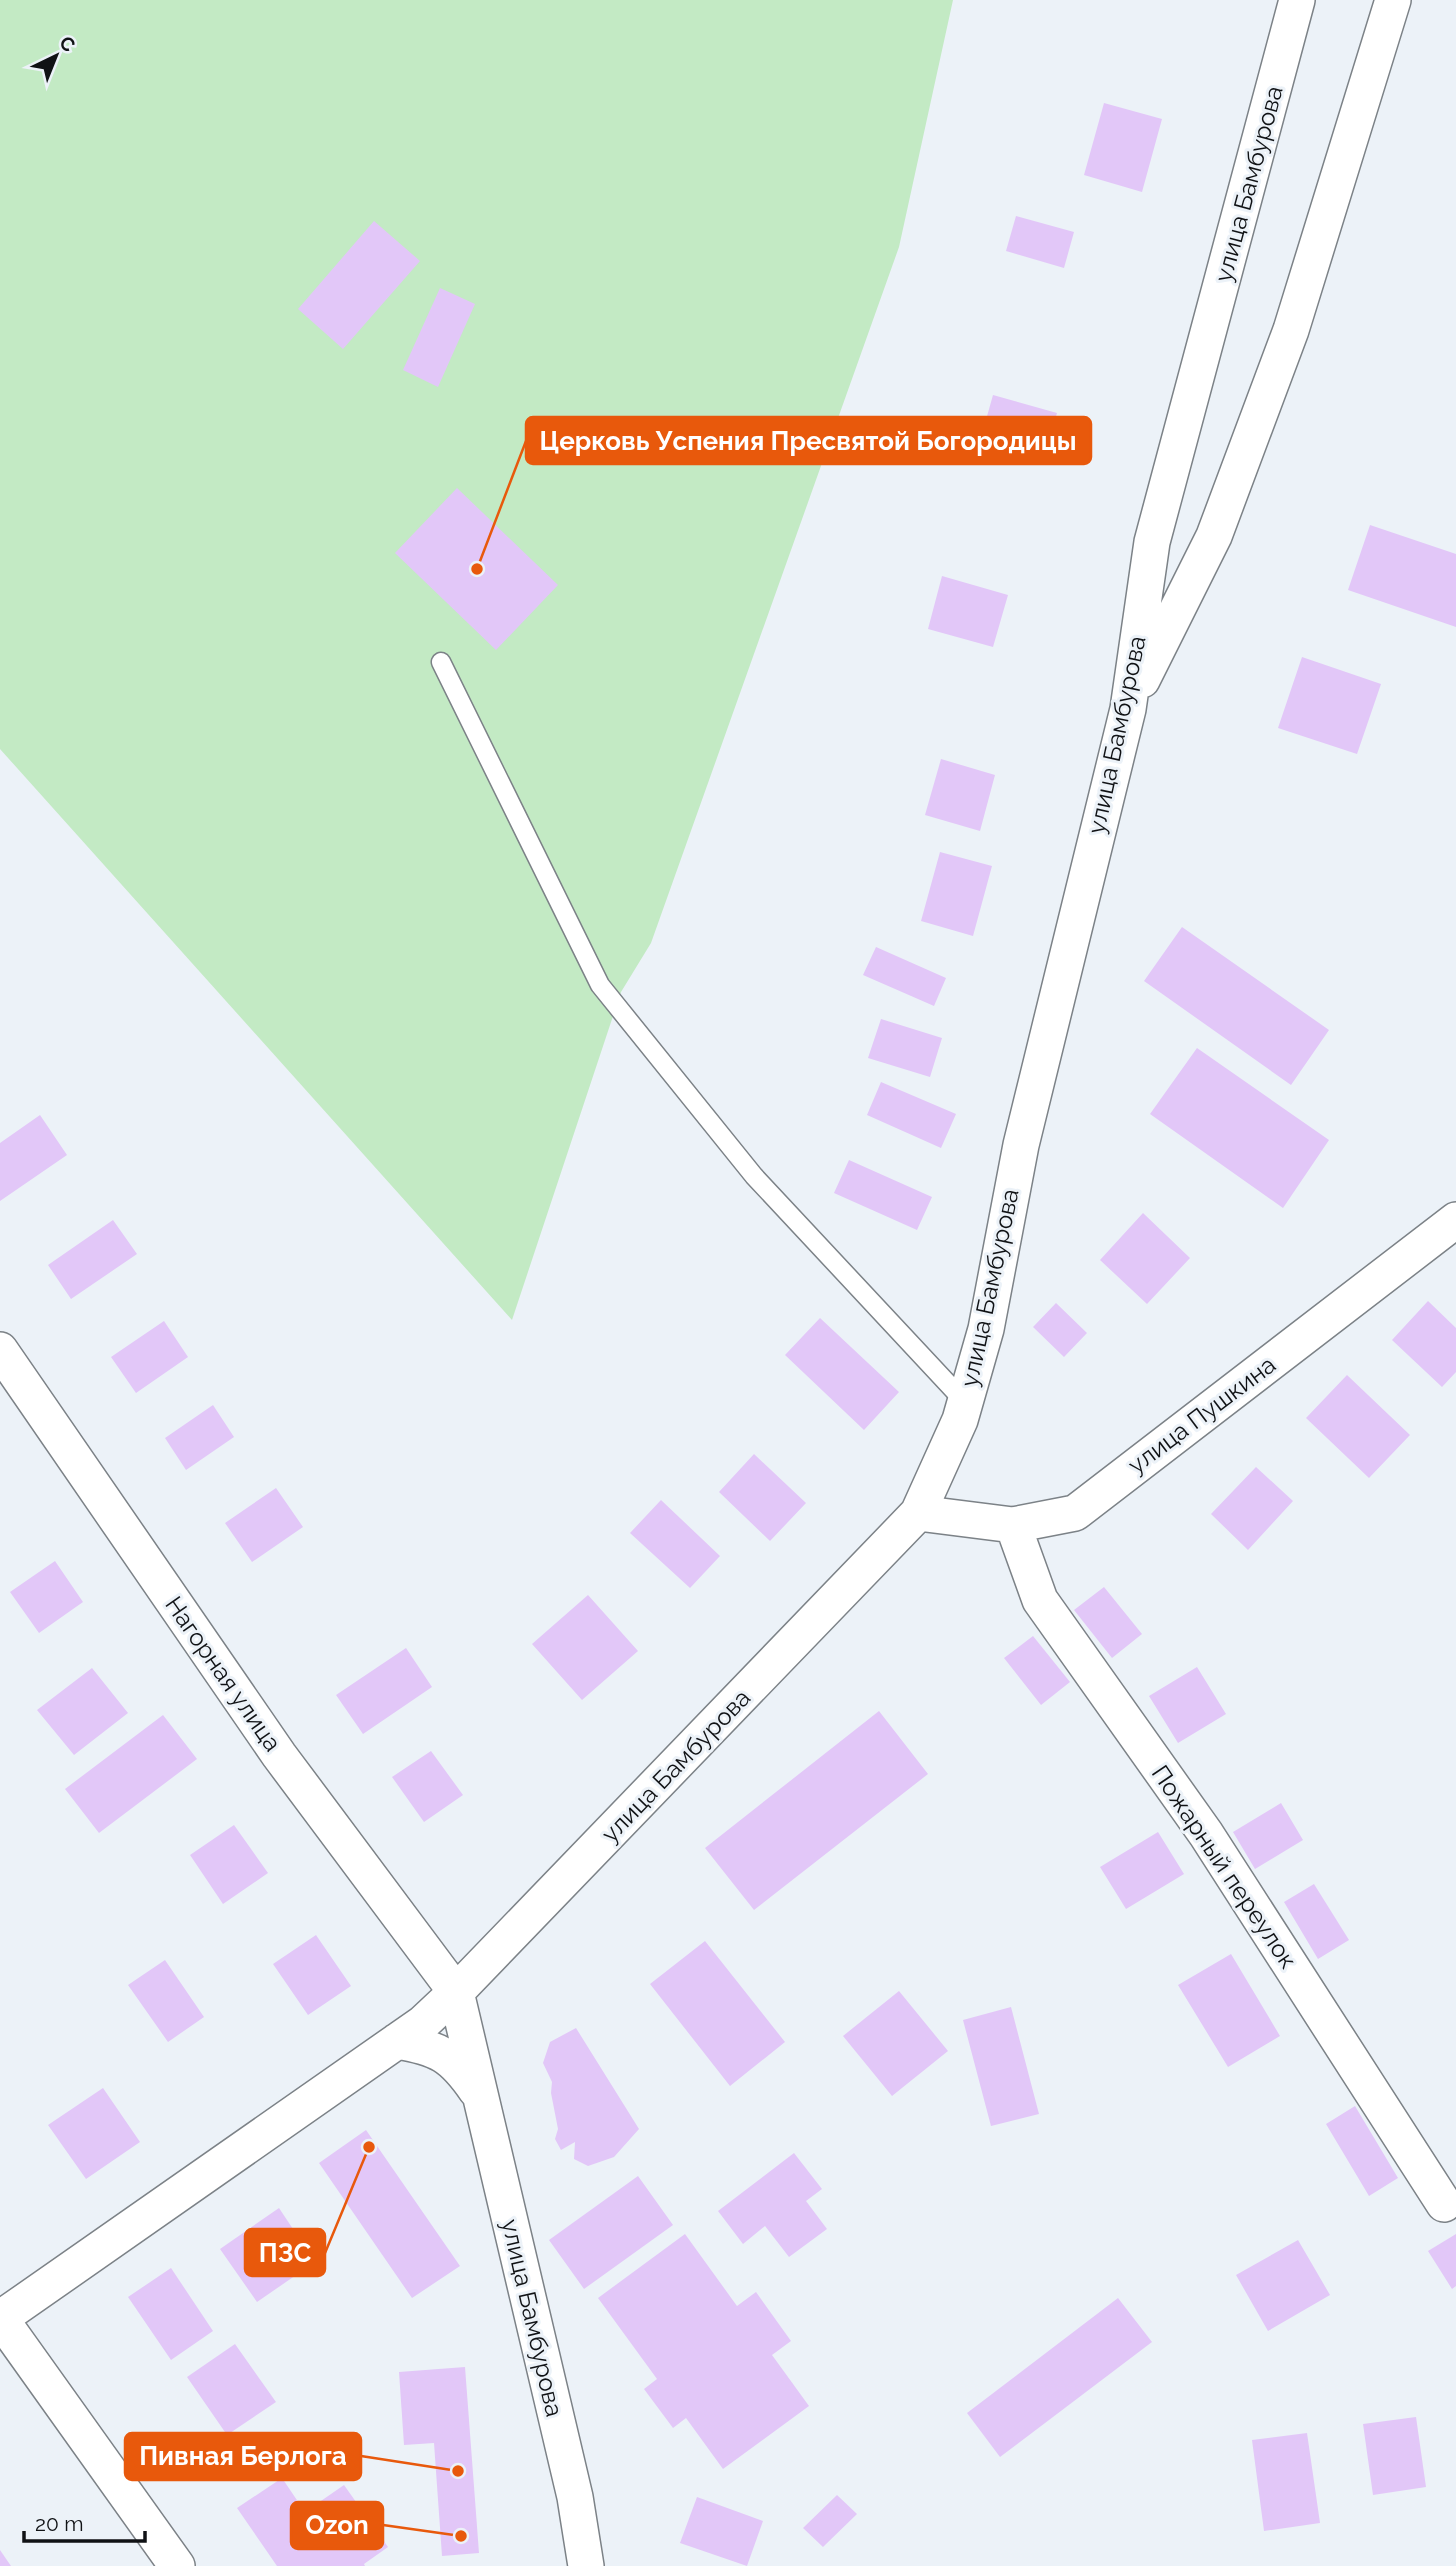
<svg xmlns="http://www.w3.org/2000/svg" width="1456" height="2566" viewBox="0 0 1456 2566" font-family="Raleway,sans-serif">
<rect width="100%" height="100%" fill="#ecf2f8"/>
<path fill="#c3eac4" d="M0,0H953L899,247L651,943L621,992L512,1320L0,749Z"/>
<path fill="#e2c7f8" d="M1104,103L1162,119L1142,192L1084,175Z
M1016,216L1074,232L1064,268L1006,251Z
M374,221L420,261L343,349L298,309Z
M440,288L475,304L438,387L403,370Z
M993,395L1057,413L1043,460L980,441Z
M457,488L558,585L496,650L395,553Z
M1370,525L1456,554V627L1348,590Z
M942,576L1008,595L993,647L928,629Z
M1302,657L1381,684L1357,754L1278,728Z
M941,759L995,775L980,831L925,815Z
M940,852L992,866L973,936L921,921Z
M1182,927L1329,1030L1291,1085L1144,981Z
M876,947L946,978L934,1006L863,975Z
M881,1019L942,1038L930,1077L868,1058Z
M1197,1048L1329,1140L1283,1208L1150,1114Z
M881,1082L956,1114L941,1148L867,1115Z
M40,1115L67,1155L0,1201V1143Z
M849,1160L932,1197L917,1230L834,1193Z
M1143,1213L1190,1258L1147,1304L1100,1260Z
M113,1220L137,1254L71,1299L48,1265Z
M1428,1301L1456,1328V1372L1442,1387L1392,1340Z
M1056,1303L1087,1333L1064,1357L1033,1327Z
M820,1318L899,1392L864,1430L785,1355Z
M164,1321L188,1357L136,1393L111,1357Z
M1347,1375L1410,1435L1369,1478L1306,1418Z
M213,1405L234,1437L186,1470L165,1438Z
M754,1454L806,1503L770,1541L719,1492Z
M1256,1467L1293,1501L1248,1550L1211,1514Z
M276,1488L303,1527L252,1562L225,1523Z
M661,1500L720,1556L690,1588L630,1533Z
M55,1561L83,1602L39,1633L10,1592Z
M1104,1587L1142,1634L1112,1658L1074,1610Z
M588,1595L638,1651L582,1700L532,1644Z
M1033,1636L1070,1682L1041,1705L1004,1658Z
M406,1648L432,1687L363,1734L336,1695Z
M1197,1667L1226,1714L1178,1743L1149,1696Z
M92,1668L128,1713L74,1755L37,1710Z
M879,1711L928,1774L754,1910L705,1848Z
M163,1715L197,1759L99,1833L65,1789Z
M431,1751L463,1795L424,1822L392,1777Z
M1281,1803L1303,1840L1255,1869L1233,1832Z
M234,1825L268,1873L223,1904L190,1855Z
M1158,1832L1184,1874L1126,1909L1100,1867Z
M1314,1884L1349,1940L1318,1959L1284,1902Z
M316,1935L351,1986L308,2015L273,1964Z
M705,1941L785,2042L730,2086L650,1984Z
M1231,1954L1280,2036L1228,2067L1178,1985Z
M165,1960L204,2017L168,2042L128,1985Z
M899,1991L948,2051L892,2096L843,2036Z
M1011,2007L1039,2114L991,2126L963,2020Z
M576,2028L639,2129L614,2157L588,2166L574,2159L575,2142L561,2150L555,2139L558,2129L551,2093L552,2082L543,2063L550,2042Z
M103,2088L140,2142L86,2179L48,2125Z
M1355,2106L1398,2178L1369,2196L1326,2124Z
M366,2130L460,2266L412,2298L319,2163Z
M794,2153L822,2189L806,2201L827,2229L789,2257L765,2226L743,2244L718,2211Z
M638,2176L673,2225L584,2289L549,2240Z
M279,2208L315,2262L257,2302L220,2249Z
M685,2234L737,2306L756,2292L791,2341L772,2355L809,2406L723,2469L686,2418L673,2428L644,2389L657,2379L598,2298Z
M1456,2234V2286L1452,2289L1428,2251Z
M1298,2240L1330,2295L1268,2331L1236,2275Z
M171,2268L213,2331L171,2360L128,2297Z
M1118,2298L1152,2342L1000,2457L967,2413Z
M235,2344L276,2402L227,2435L187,2377Z
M465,2367L479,2553L442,2556L434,2443L404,2445L399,2372Z
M1416,2417L1426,2487L1373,2495L1363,2424Z
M1307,2433L1320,2523L1264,2531L1252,2440Z
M282,2478L305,2512L344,2485L388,2547L364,2564L365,2566H277L237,2508Z
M837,2495L857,2514L823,2547L803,2528Z
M697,2497L763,2521L747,2566L680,2543Z
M0,2550L11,2566H0Z"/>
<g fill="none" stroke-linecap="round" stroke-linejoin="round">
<g stroke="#7c8287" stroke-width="21">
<path id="service" d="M441,662L600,985L754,1176L965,1402"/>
</g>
<g stroke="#7c8287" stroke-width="38">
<path id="minor" d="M1142,680L1214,536L1291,330L1393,0
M0,1350L279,1755L456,1992L423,2023L1,2318
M918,1513L1013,1525L1075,1513L1456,1220
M1013,1525L1040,1600L1206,1834L1444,2204
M397,2041C438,2048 452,2055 476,2090
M0,2318L177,2566
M586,2566L575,2497L456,1992L918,1513L960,1420L986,1329L1021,1145L1128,709L1152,542L1297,0"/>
</g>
<use href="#service" stroke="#fff" stroke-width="18"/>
<use href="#minor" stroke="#fff" stroke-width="35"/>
</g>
<g text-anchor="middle" stroke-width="6" stroke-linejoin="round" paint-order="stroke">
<g font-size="24" fill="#101215" stroke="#ecf2f8">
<text transform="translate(1249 184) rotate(-75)" y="8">улица Бамбурова</text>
<text transform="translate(1117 735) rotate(-78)" y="8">улица Бамбурова</text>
<text transform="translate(990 1288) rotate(-78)" y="8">улица Бамбурова</text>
<text transform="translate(1202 1415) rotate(-37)" y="8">улица Пушкина</text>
<text transform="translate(223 1674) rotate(55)" y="8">Нагорная улица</text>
<text transform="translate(676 1766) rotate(-46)" y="8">улица Бамбурова</text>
<text transform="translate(1224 1867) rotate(56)" y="8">Пожарный переулок</text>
<text transform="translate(532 2318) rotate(77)" y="8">улица Бамбурова</text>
</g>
</g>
<path fill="none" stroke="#e8590c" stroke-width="2.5" d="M477 569L526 441M369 2147L325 2253M458 2471L361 2456M461 2536L383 2525"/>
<g fill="#e8590c" stroke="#ecf2f8" stroke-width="2.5">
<circle cx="477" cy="569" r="7"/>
<circle cx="369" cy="2147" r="7"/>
<circle cx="458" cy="2471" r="7"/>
<circle cx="461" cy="2536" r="7"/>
</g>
<g fill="#e8590c" stroke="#e8590c" stroke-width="2.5">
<rect x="526" y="417" width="565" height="47" rx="7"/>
<rect x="245" y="2229" width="80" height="47" rx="7"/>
<rect x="125" y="2433" width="236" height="47" rx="7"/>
<rect x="291" y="2502" width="92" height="47" rx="7"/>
</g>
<g font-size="26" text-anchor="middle" font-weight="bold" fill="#fff">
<text x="808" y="450">Церковь Успения Пресвятой Богородицы</text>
<text x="285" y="2262">ПЗС</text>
<text x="243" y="2465">Пивная Берлога</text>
<text x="337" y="2534">Ozon</text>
</g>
<g transform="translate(56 56) rotate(43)" stroke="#ecf2f8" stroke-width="5" paint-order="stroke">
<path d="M0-5L12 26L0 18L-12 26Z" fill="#101215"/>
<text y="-10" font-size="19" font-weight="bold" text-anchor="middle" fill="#101215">С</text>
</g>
<path d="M24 2531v10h121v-10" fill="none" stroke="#101215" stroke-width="3.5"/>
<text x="35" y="2531" font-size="21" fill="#101215" stroke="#ecf2f8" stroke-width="5" paint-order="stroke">20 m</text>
</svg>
